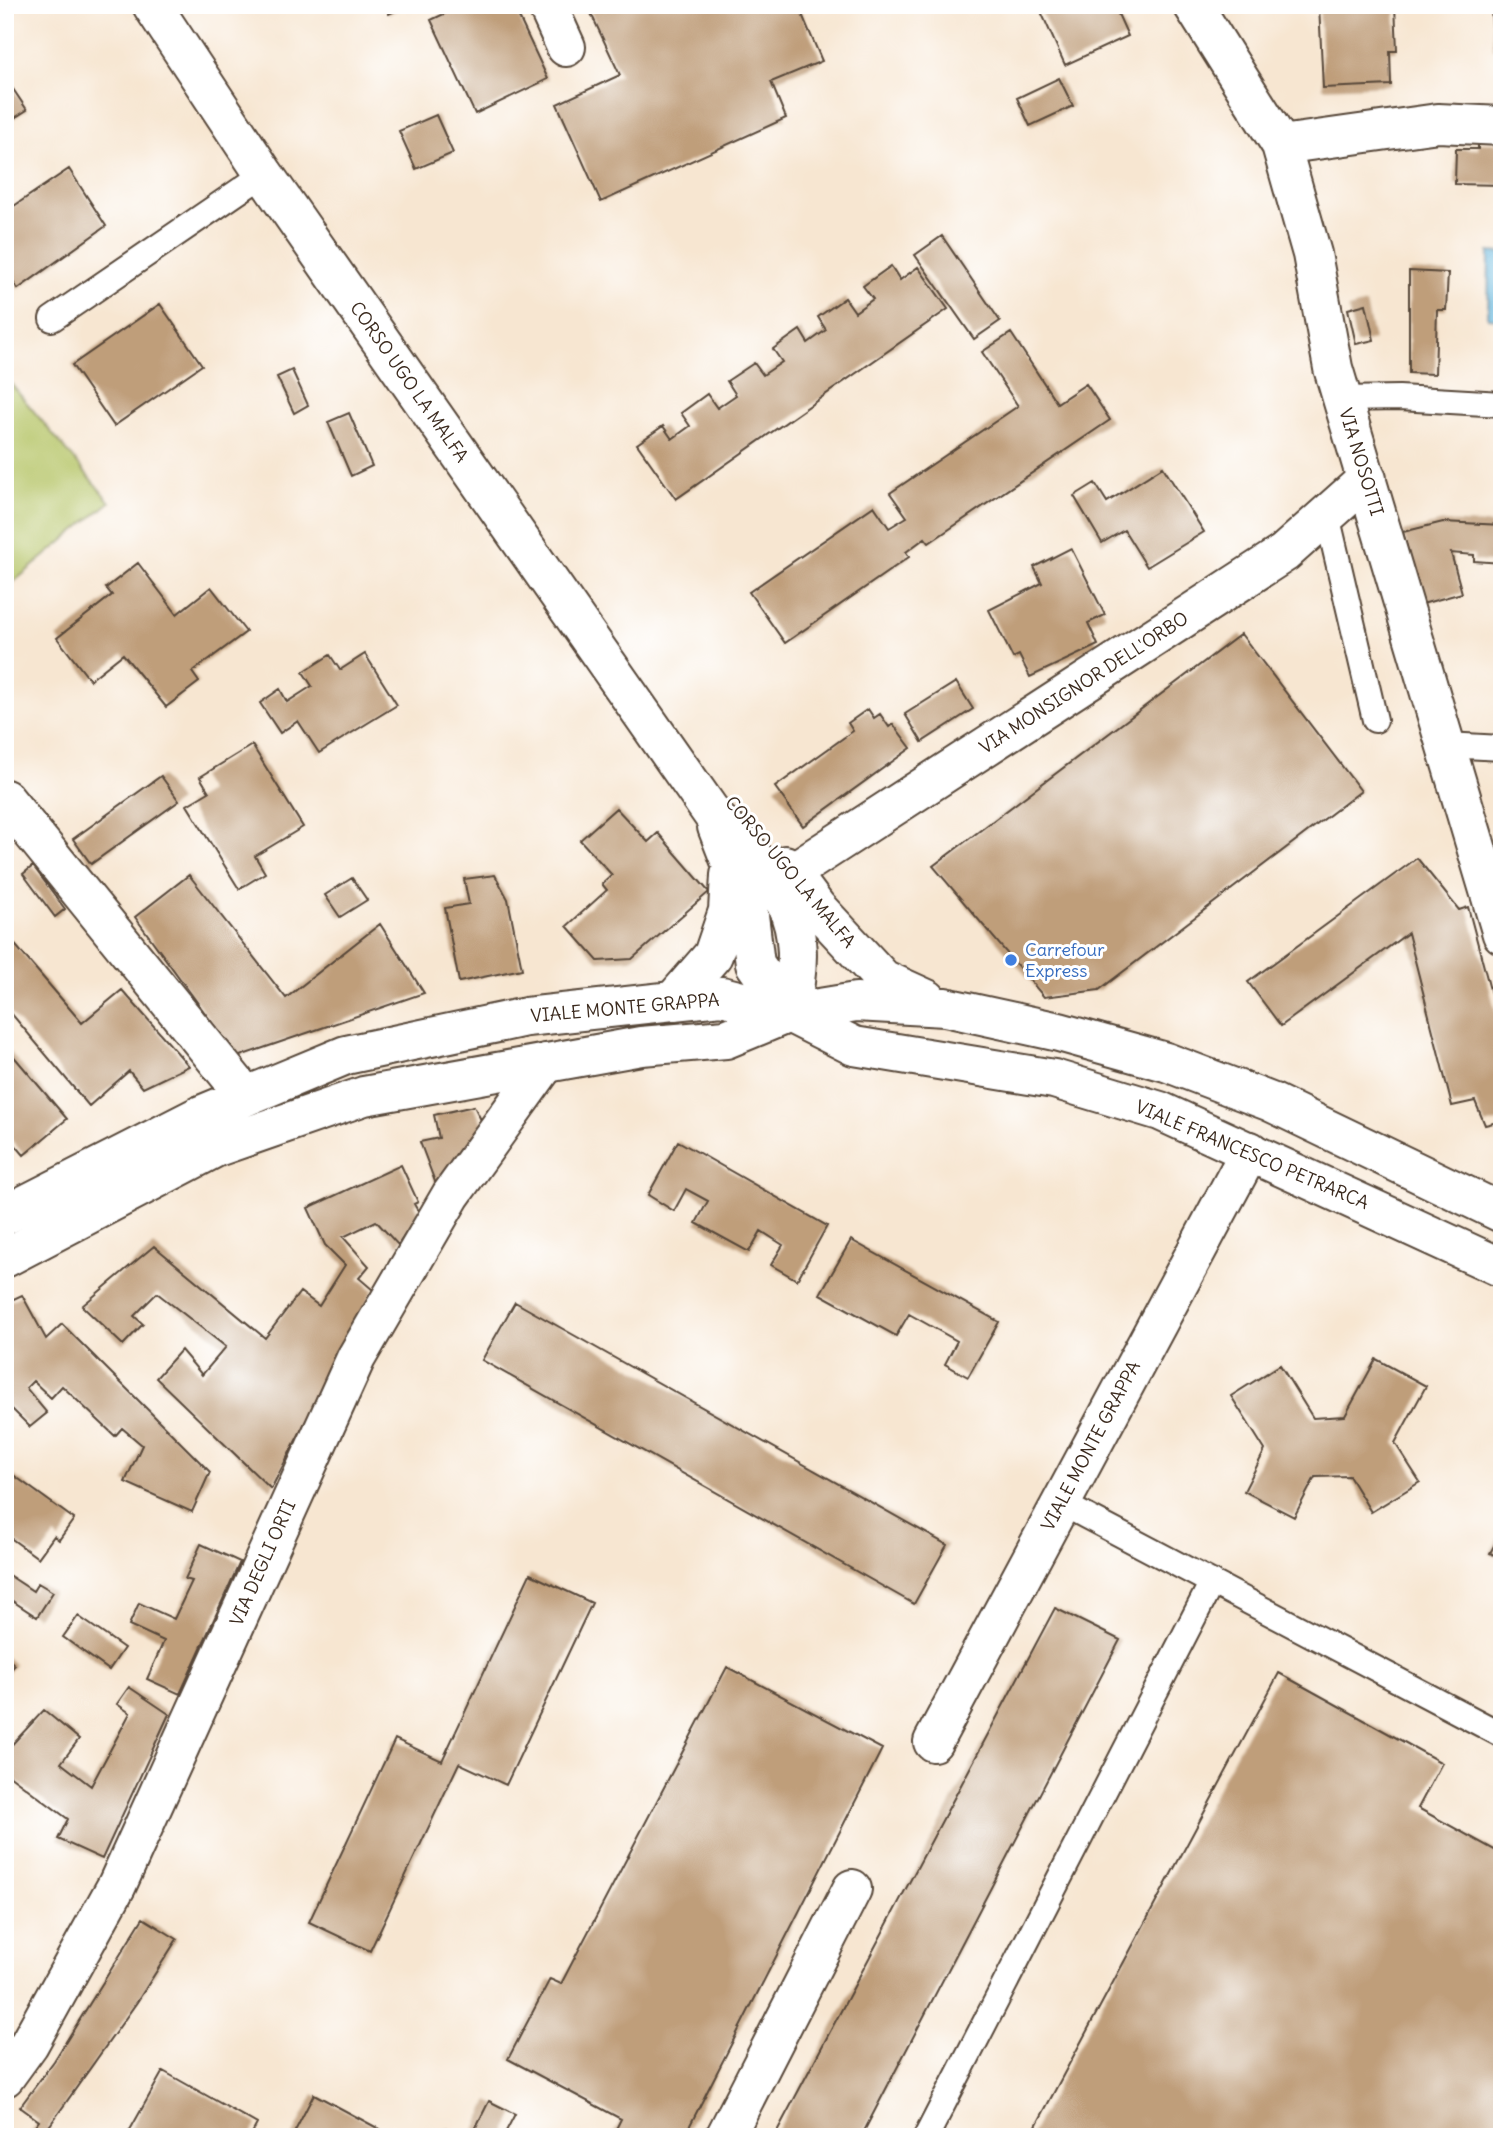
<svg xmlns="http://www.w3.org/2000/svg" width="1507" height="2142" viewBox="0 0 1507 2142" font-family="Delius,sans-serif">
<rect width="100%" height="100%" fill="#fff"/>
<filter id="ink" filterUnits="userSpaceOnUse"><feTurbulence type="fractalNoise" baseFrequency=".0143" numOctaves="2"/><feDisplacementMap in="SourceGraphic" scale="14" xChannelSelector="R" yChannelSelector="G"/><feConvolveMatrix kernelMatrix="1 2 1 2 8 2 1 2 1" color-interpolation-filters="sRGB"/></filter>
<filter id="wash" filterUnits="userSpaceOnUse"><feTurbulence type="fractalNoise" baseFrequency=".00686" numOctaves="4" result="noise"/><feDisplacementMap in="SourceGraphic" scale="28" xChannelSelector="R" yChannelSelector="G"/><feGaussianBlur stdDeviation="1.57" result="paint"/><feColorMatrix in="noise" values="0 0 0 0 0 0 0 0 0 0 0 0 0 0 0 0 0 1.4 0 .05"/><feComposite in="paint" operator="in"/></filter>
<g filter="url(#wash)">
<rect width="100%" height="100%" fill="#f7e6d1"/>
<path fill="#b6c567" stroke="#787842" stroke-width="2" d="M5,377L110,502L5,589Z"/>
<path fill="#5eb3da" stroke="#4c6e7c" stroke-width="2" d="M1489,252L1502,253V319L1488,318Z"/>
<g id="blocks">
<path fill="#bf9e7a" d="M385,5H407L389,14Z
M463,5H520L523,11L517,13L548,79L475,114L431,20Z
M587,5H798L822,61L771,82L786,118L601,202L557,104L620,75Z
M1038,5H1114L1128,36L1065,65Z
M1319,5H1395L1397,51H1390L1391,85L1323,88Z
M1491,5H1502V49H1493Z
M5,77L27,110L5,124Z
M1059,78L1073,106L1030,126L1017,98Z
M436,115L453,153L416,169L399,131Z
M1478,143H1502V185L1455,184L1456,149H1478Z
M69,169L106,226L18,289L5,271V212Z
M942,236L1000,321L974,339L915,255Z
M891,266L900,280L918,267L948,309L676,499L637,444L663,426L672,439L690,426L681,413L707,394L717,408L736,395L727,381L754,363L763,375L782,362L773,349L800,330L808,343L826,330L818,317L845,298L855,312L873,299L863,286Z
M1409,271L1448,273L1446,310H1437L1435,374L1409,373Z
M160,304L202,365L114,426L72,365Z
M1366,304L1374,340L1356,344L1348,309Z
M1011,333L1057,403L1086,384L1110,420L929,543L925,538L906,552L909,557L785,643L749,592L874,506L889,528L907,517L890,493L1018,406L982,352Z
M292,370L308,405L294,413L277,377Z
M349,413L372,466L351,476L328,422Z
M1163,467L1204,532L1147,567L1124,530L1102,543L1074,496L1095,483L1107,502Z
M1443,522L1502,525V563L1474,561V555L1451,553L1462,593L1422,604L1403,532Z
M1071,548L1105,615L1088,623L1098,645L1030,677L1019,655L1013,658L989,610L1042,583L1034,567Z
M138,563L177,614L211,587L246,632L192,672L199,682L166,707L123,654L90,680L57,638L112,595L106,588Z
M1241,634L1361,791L1099,990L1044,997L933,866Z
M365,654L397,705L319,753L298,721L280,733L260,703L280,689L287,702L312,686L303,672L330,655L340,670Z
M956,682L973,709L922,742L905,714Z
M868,709L874,718L880,714L889,727L893,724L911,748L803,826L775,787L853,731L848,723Z
M252,745L303,827L255,856L265,873L239,889L187,805L209,792L200,777Z
M161,776L179,801L91,864L73,839Z
M616,808L648,842L658,833L709,892L632,959L598,961L567,926L607,890L602,884L612,875L580,840Z
M1417,858L1459,910L1468,907L1502,1035V1121L1485,1125L1475,1101L1452,1106L1408,933L1281,1026L1248,982Z
M33,866L65,909L55,917L23,874Z
M189,875L286,998L380,924L424,993L237,1057L135,917Z
M495,875L508,899L522,969L459,982L445,908L469,904L464,879Z
M352,878L367,900L340,917L325,895Z
M5,933L82,1023L122,990L189,1066L143,1088L129,1071L89,1106L5,1006Z
M5,1046L67,1119L24,1155L5,1133Z
M474,1106L484,1126L437,1187L420,1142L439,1138L434,1115Z
M678,1141L827,1226L797,1280L771,1265L783,1245L761,1231L749,1252L696,1223L708,1201L686,1189L674,1211L648,1195Z
M401,1165L418,1202L414,1204L419,1213L398,1245L376,1221L343,1237L369,1266L359,1278L373,1290L271,1489L156,1378L181,1350L202,1375L226,1347L157,1293L134,1316L143,1324L123,1345L82,1306L154,1246L265,1338L300,1292L319,1306L345,1265L325,1245L308,1208Z
M851,1240L999,1322L968,1377L945,1364L957,1341L909,1314L896,1336L820,1294Z
M22,1295L46,1339L62,1324L210,1472L192,1512L125,1482L142,1445L122,1428L115,1436L62,1386L51,1398L33,1381L26,1388L47,1413L30,1427L9,1406L5,1411V1303Z
M515,1302L947,1545L914,1604L482,1360Z
M1376,1359L1426,1386L1395,1443L1420,1482L1371,1512L1349,1476L1315,1477L1294,1517L1244,1491L1265,1450L1231,1396L1280,1365L1313,1418L1345,1416Z
M5,1469L74,1519L59,1540L54,1536L38,1558L5,1534Z
M1502,1531V1559L1490,1553Z
M201,1544L240,1562L180,1694L147,1679L164,1641L129,1625L139,1603L174,1619L192,1581L185,1579Z
M7,1574L33,1591L38,1583L53,1592L37,1617L5,1596Z
M530,1574L592,1603L506,1785L459,1763L370,1951L309,1922L395,1739L442,1761Z
M1055,1608L1120,1640L861,2137H774Z
M78,1616L124,1648L109,1670L63,1637Z
M5,1656L15,1665L5,1676Z
M727,1667L882,1749L684,2137H612L621,2119L508,2059L550,1979L561,1984Z
M1279,1673L1442,1763L1418,1808L1502,1854V2137H1030Z
M129,1687L169,1714L102,1859L58,1839L68,1819L5,1772V1752L44,1710L79,1739L61,1763L91,1786L130,1713L117,1704Z
M143,1918L177,1939L137,2002L48,2128L60,2137H27L39,2121L20,2107L54,2061Z
M163,2071L257,2124L250,2137H126Z
M314,2094L394,2137H292Z
M489,2101L515,2114L503,2137H471Z
M447,2128L465,2137H443Z"/>
</g>
</g>
<g filter="url(#ink)">
<use href="#blocks" fill-opacity="0" stroke="#574639" stroke-width="2"/>
<g fill="none" stroke-linecap="round" stroke-linejoin="round">
<g stroke="#574639" stroke-width="28">
<path id="service" d="M52,319L264,174
M1342,399L1399,398L1502,404
M1327,515L1375,720
M1446,745L1502,748
M1061,1503L1502,1735
M926,2137L1212,1582"/>
</g>
<g stroke="#574639" stroke-width="42">
<path id="minor" d="M547,5L566,47
M1193,5L1281,145L1312,254L1333,368L1502,934
M1281,145L1438,123L1502,126
M5,799L246,1096
M791,873L1284,553L1367,479
M933,1742L1250,1151
M5,2077L29,2044L117,1885L356,1358L451,1195L546,1063
M725,2137L852,1889"/>
</g>
<g stroke="#574639" stroke-width="42">
<path id="tertiary" d="M5,1215L201,1115L346,1055L526,1017L673,1001L722,996L789,1013
M5,1258L217,1147L364,1096L641,1046L726,1039L789,1013"/>
</g>
<g stroke="#574639" stroke-width="42">
<path id="secondary" d="M152,5L264,174L715,818C781,884 813,915 789,1013
M717,827L748,907L755,964L789,1013L854,1046L1054,1079L1160,1111L1502,1268
M785,865L817,908L883,979L927,999
M673,1001L713,955L728,911L730,875
M789,1013L856,1002L945,1007L1059,1032L1166,1062L1271,1102L1502,1213"/>
</g>
<use href="#service" stroke="#fff" stroke-width="24"/>
<use href="#minor" stroke="#fff" stroke-width="38"/>
<use href="#tertiary" stroke="#fff" stroke-width="38"/>
<use href="#secondary" stroke="#fff" stroke-width="38"/>
</g>
</g>
<circle fill="#3f7fe0" stroke="#fff" stroke-width="2.5" cx="1011" cy="960" r="7"/>
<g text-anchor="middle" stroke-width="6" stroke-linejoin="round" paint-order="stroke">
<g font-size="18" fill="#3b2a1e" stroke="#fff">
<text transform="translate(409 382) rotate(55)" y="6">CORSO UGO LA MALFA</text>
<text transform="translate(1361 462) rotate(73)" y="6">VIA NOSOTTI</text>
<text transform="translate(1084 683) rotate(-33)" y="6">VIA MONSIGNOR DELL'ORBO</text>
<text transform="translate(790 872) rotate(50)" y="6">CORSO UGO LA MALFA</text>
<text transform="translate(625 1008) rotate(-5)" y="6">VIALE MONTE GRAPPA</text>
<text transform="translate(1252 1155) rotate(23)" y="6">VIALE FRANCESCO PETRARCA</text>
<text transform="translate(1091 1446) rotate(-62)" y="6">VIALE MONTE GRAPPA</text>
<text transform="translate(263 1563) rotate(-66)" y="6">VIA DEGLI ORTI</text>
</g>
<g font-size="18" fill="#366cbe" stroke="#fff" text-anchor="start">
<text x="1025" y="956">Carrefour<tspan x="1025" dy="21">Express</tspan></text>
</g>
</g>
<rect width="1507" height="2142" fill="none" stroke="#fff" stroke-width="28"/>
</svg>
